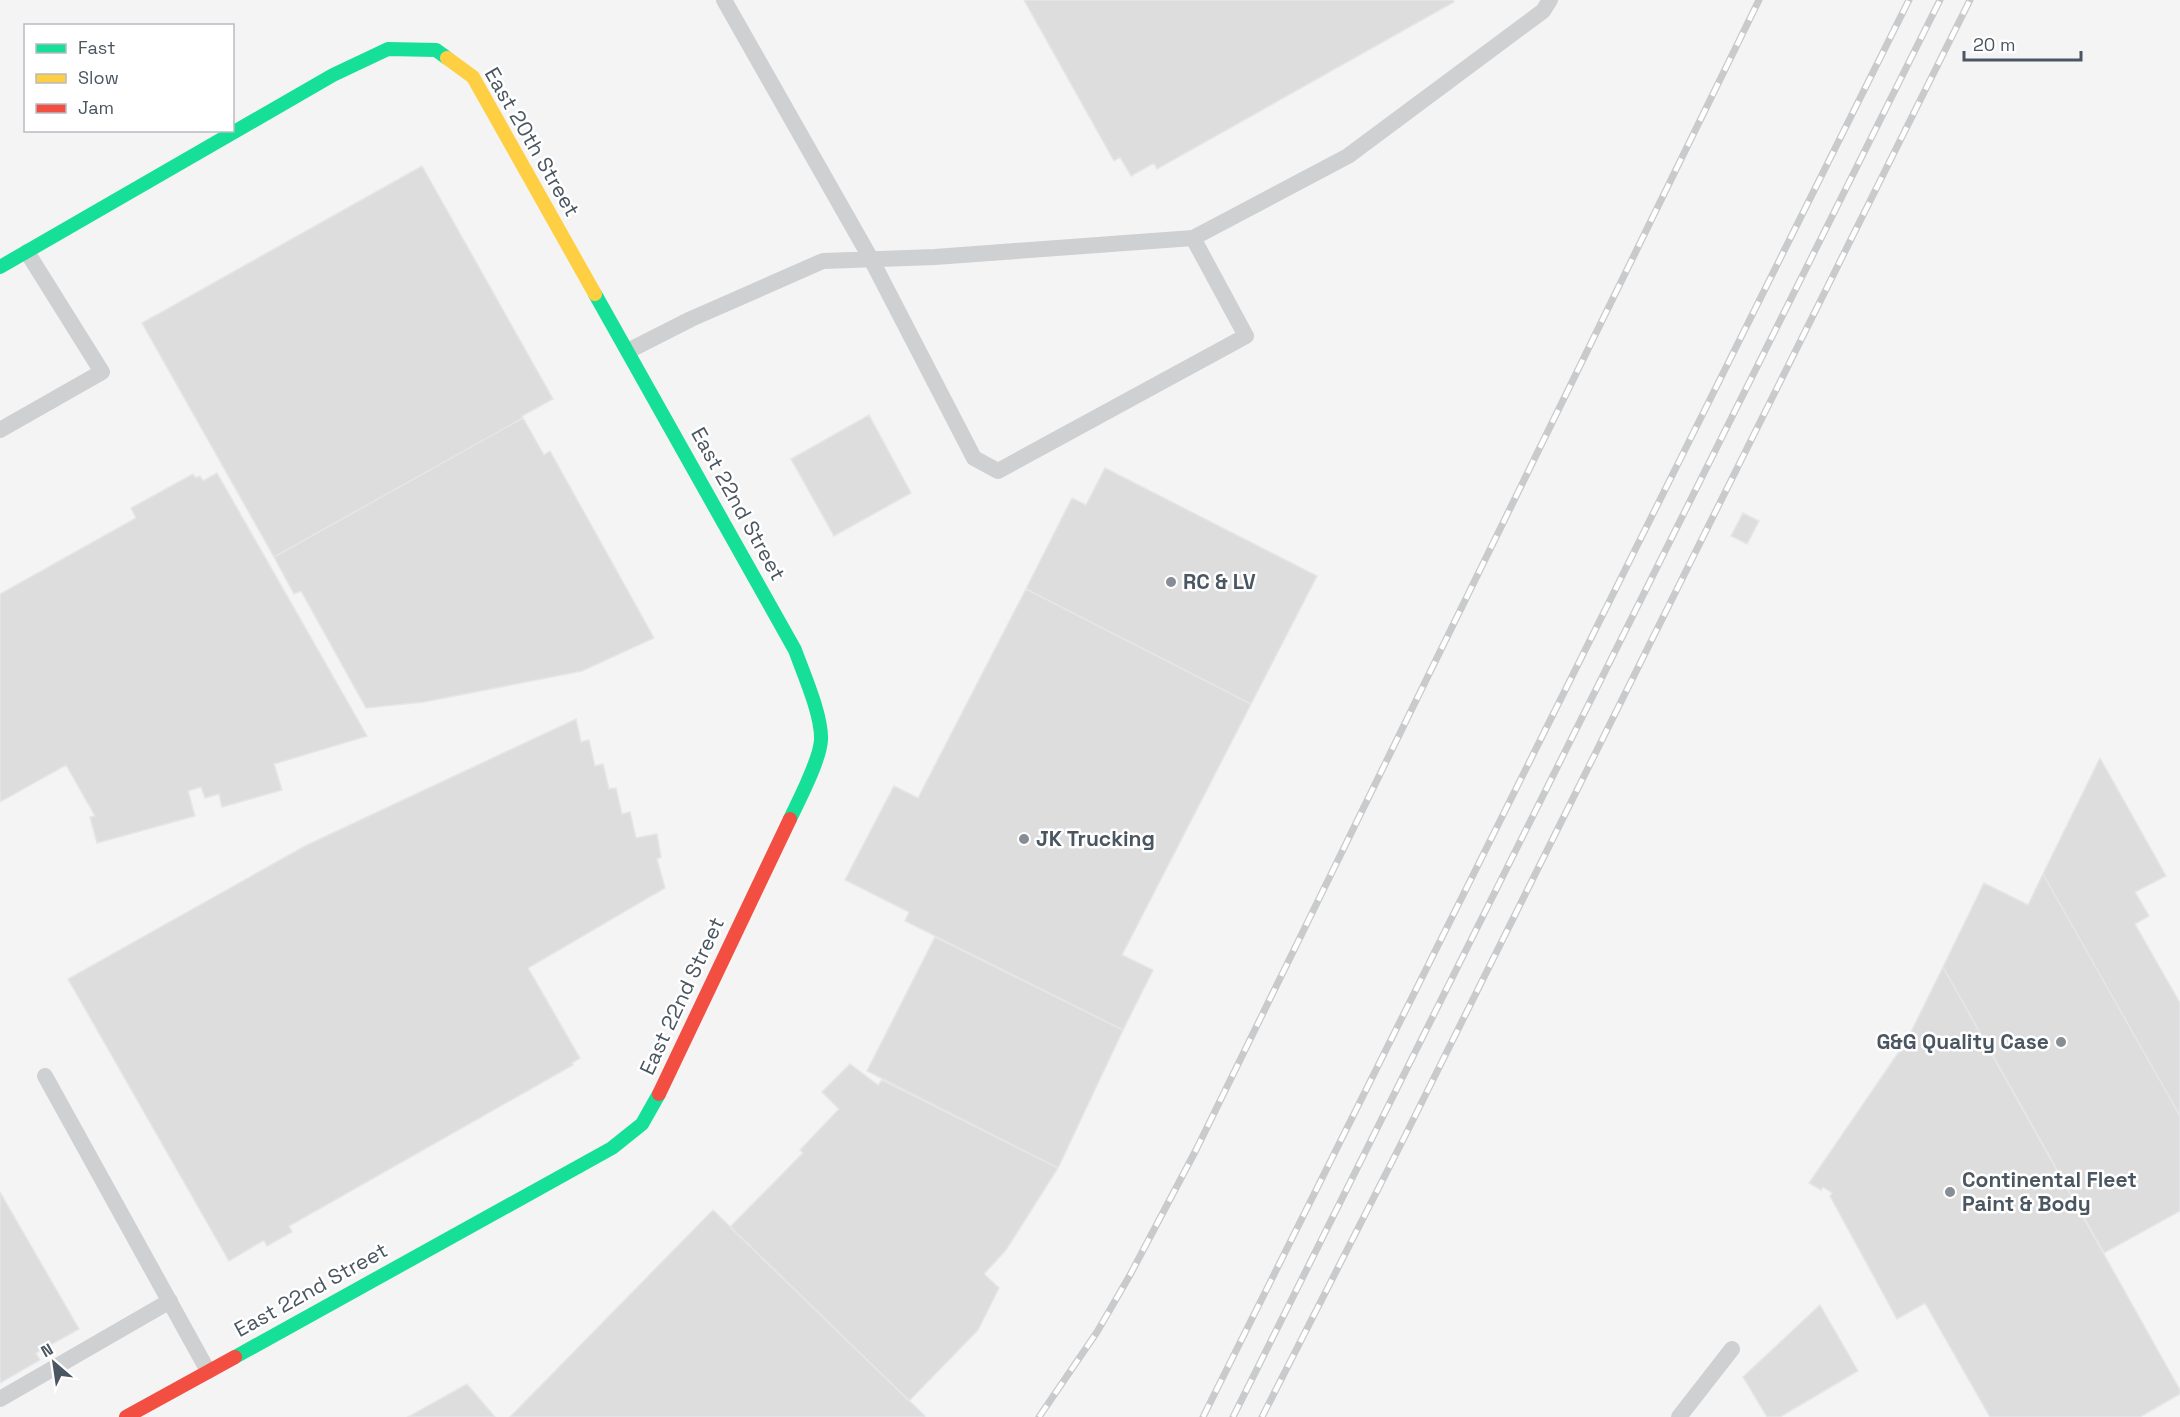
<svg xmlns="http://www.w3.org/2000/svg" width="2180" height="1417" viewBox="0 0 2180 1417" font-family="'Space Grotesk',sans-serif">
<rect width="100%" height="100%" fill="#f4f4f4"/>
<path fill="#ddddde" stroke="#e5e6e7" stroke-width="1.5" d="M1024,0H1453L1454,2L1157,169L1154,163L1131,176L1120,157L1114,161Z
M422,166L553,399L522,416L523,418L274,557L142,323Z
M869,415L911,493L834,536L791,459Z
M523,418L544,455L550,451L654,638L582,671L424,702L366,708L301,591L294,594L274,557Z
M1105,468L1317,576L1251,704L1026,589L1072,498L1086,505Z
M217,473L367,736L274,764L282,790L222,807L219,794L205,798L201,787L188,791L195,816L97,843L90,817L95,816L66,765L0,802V594L136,518L131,508L193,474L196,478L200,476L203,481Z
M1743,513L1759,521L1747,544L1731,536Z
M1026,589L1251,704L1122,955L1153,970L1123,1030L905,921L909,912L845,880L894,786L918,798Z
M576,719L581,742L589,740L595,766L603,764L609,789L616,788L622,814L630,812L636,838L657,834L661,857L657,859L665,888L528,968L580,1058L572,1063L573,1065L289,1226L292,1232L267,1246L264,1240L229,1261L68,979L305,846Z
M2100,758L2166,876L2135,892L2149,916L2135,924L2180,1003V1116L2043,874Z
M2043,874L2180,1116V1211L2104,1253L1943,967L1984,883L2028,905Z
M935,937L1123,1030L1058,1168L867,1071Z
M1943,967L2180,1390V1394L2140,1417H1990L1925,1303L1897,1319L1830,1196L1832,1193L1823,1187L1821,1190L1809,1183L1907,1040Z
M850,1064L878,1085L882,1080L1058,1168L1006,1250L984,1274L999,1288L978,1330L909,1401L730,1227L803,1153L800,1150L839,1109L822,1092Z
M0,1192L79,1329L36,1353L40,1360L0,1383Z
M713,1210L925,1416L924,1417H510Z
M1820,1305L1858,1371L1780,1417H1767L1743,1377Z
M467,1384L495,1417H408Z"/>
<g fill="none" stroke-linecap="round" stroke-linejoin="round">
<path stroke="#ced0d2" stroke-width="16" d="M724,0L871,259L974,458L998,471L1246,336L1193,238
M628,351L691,319L823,261L935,257L1193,238L1348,156L1543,11L1550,0
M0,430L102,372L27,252
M45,1076L208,1371
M0,1399L170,1301
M1679,1417L1732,1349"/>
<path stroke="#16e098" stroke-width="14" d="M0,267L333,75L388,49L436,50L447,58
M595,294L795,650C804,675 822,715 821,740C820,760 799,800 790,819
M235,1357L612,1148L642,1124L659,1094"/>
<path stroke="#ffcf43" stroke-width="14" d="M447,58L473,77L595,294"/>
<path stroke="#f24e42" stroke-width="14" d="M659,1094L790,819
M126,1417L235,1357"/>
<g stroke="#c9cacc" stroke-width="7">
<path id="rail" d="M1039,1417L1097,1332L1130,1275L1196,1150L1759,0
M1203,1417L1909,0
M1233,1417L1940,0
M1262,1417L1404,1138L1970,0"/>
</g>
<use href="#rail" stroke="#fff" stroke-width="4.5" stroke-dasharray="14" stroke-linecap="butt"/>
</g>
<g fill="#868d94" stroke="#fff" stroke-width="2">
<circle cx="1171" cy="582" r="6"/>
<circle cx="1024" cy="839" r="6"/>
<circle cx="2061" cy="1042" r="6"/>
<circle cx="1950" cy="1192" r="6"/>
</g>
<g text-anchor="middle" stroke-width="5" stroke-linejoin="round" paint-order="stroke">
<g font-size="21" fill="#4a5661" stroke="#fff">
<text transform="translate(532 142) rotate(60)" y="7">East 20th Street</text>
<text transform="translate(738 504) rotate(61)" y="7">East 22nd Street</text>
<text transform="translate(682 996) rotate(-65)" y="7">East 22nd Street</text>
<text transform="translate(311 1290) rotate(-29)" y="7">East 22nd Street</text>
</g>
<g font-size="21" font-weight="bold" fill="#4a5661" stroke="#fff" text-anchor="start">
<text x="1183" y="589">RC &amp; LV</text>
<text x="1036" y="846">JK Trucking</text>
<text x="2049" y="1049" text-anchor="end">G&amp;G Quality Case</text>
<text x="1962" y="1187">Continental Fleet<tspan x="1962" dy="24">Paint &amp; Body</tspan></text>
</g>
</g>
<rect x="24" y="24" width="210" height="108" fill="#ffffff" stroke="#b7bbc0" stroke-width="1.5"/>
<rect x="36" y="44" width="30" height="9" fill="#16e098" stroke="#b7bbc0" stroke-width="1.5"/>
<text x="78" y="54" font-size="18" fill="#4a5661">Fast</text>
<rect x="36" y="74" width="30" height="9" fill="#ffcf43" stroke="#b7bbc0" stroke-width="1.5"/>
<text x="78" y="84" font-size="18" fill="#4a5661">Slow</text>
<rect x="36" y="104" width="30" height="9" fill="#f24e42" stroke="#b7bbc0" stroke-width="1.5"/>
<text x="78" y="114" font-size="18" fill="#4a5661">Jam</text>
<g transform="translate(54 1363) rotate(331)" stroke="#ffffff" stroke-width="4.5" paint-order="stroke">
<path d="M0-4.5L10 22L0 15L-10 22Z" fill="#4a5661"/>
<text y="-9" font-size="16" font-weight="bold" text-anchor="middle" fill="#4a5661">N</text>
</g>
<path d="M1964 51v9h117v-9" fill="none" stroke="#4a5661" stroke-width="3"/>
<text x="1973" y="51" font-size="18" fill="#4a5661" stroke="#ffffff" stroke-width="4.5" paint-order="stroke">20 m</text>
</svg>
